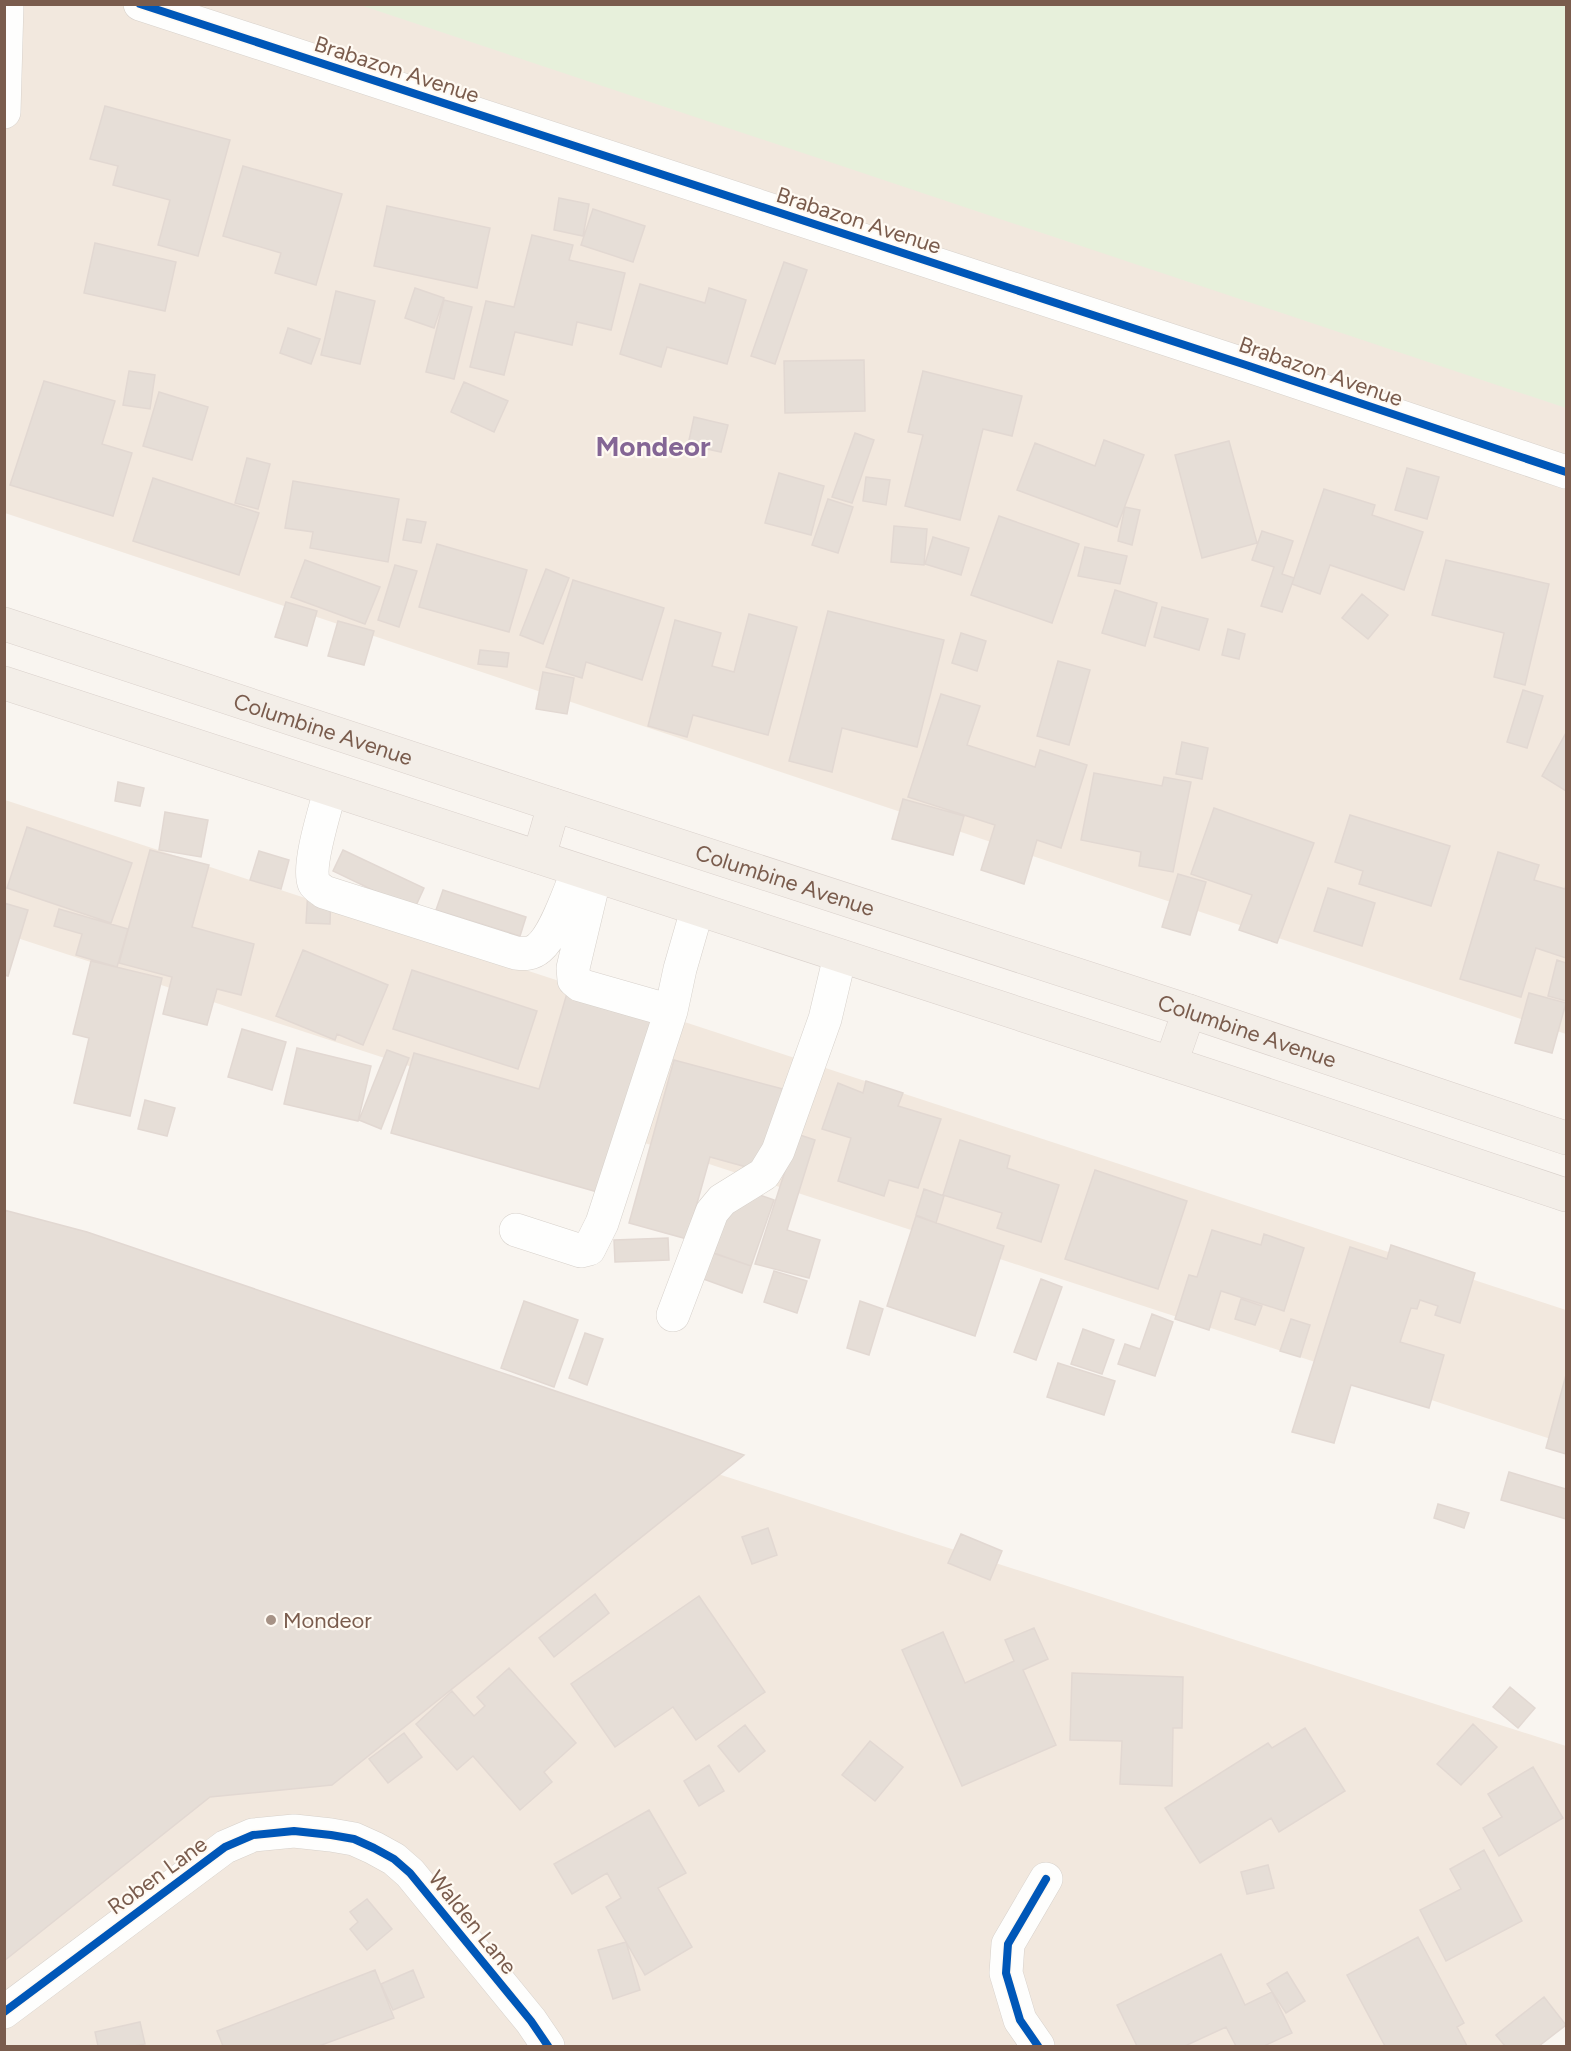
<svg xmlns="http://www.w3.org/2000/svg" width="1571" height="2051" viewBox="0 0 1571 2051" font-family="Figtree,sans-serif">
<rect width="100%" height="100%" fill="#f9f5f0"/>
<path fill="#f2e8de" d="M5,5H1566V1034L5,513Z
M5,800L1566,1310V1444L5,934Z
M4,1245L1566,1746V2025L1537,2046H5Z"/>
<path fill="#e7f0db" d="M360,5H1566V408Z"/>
<path fill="#e6ded7" stroke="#e2d8d2" stroke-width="1.5" d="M105,106L230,140L198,256L158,245L170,200L113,185L118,166L90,159Z
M243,166L342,194L316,285L275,273L281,253L223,236Z
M559,198L589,204L583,236L554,230Z
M387,206L490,228L477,288L374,266Z
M593,209L645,226L633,262L581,245Z
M532,235L573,245L569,260L625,273L611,330L577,322L572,345L515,332L504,375L470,367L486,301L514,307Z
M95,243L176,262L165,311L84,293Z
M784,262L807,270L775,364L751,356Z
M640,284L705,303L709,288L746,300L727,364L667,347L661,367L620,354Z
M415,288L444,298L434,328L405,318Z
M336,291L375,301L360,364L321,355Z
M444,300L472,307L454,379L426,372Z
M288,328L320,339L311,364L280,353Z
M864,360L865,411L785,413L784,361Z
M129,371L155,375L150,409L123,405Z
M923,371L1022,396L1012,436L983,429L960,520L905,506L923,435L908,432Z
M44,381L115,401L102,444L132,453L113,516L10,485Z
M464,382L508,401L494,432L451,412Z
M159,392L208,407L192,460L143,446Z
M694,417L728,425L721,452L688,445Z
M855,433L874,440L852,503L832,497Z
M1104,440L1144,455L1117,527L1017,490L1035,443L1095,466Z
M1229,441L1257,543L1202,558L1175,455Z
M247,458L270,464L258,509L235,503Z
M1407,468L1439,477L1427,519L1395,510Z
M779,473L824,486L811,535L765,523Z
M866,477L890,480L886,505L863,501Z
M153,478L259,513L239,575L133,541Z
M293,481L399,499L388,562L310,548L313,532L285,528Z
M1324,489L1375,505L1372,515L1423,532L1404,590L1330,565L1320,594L1292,584Z
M828,499L853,507L838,553L812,545Z
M1125,507L1140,510L1132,545L1118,541Z
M999,516L1079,544L1052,623L971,595Z
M407,519L426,522L421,543L403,540Z
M894,526L927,529L924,565L891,562Z
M1262,531L1293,541L1282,574L1294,578L1282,612L1261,606L1274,567L1252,560Z
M933,537L969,548L961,575L925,564Z
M437,544L527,570L509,632L419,607Z
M1085,547L1127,556L1120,584L1078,576Z
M305,560L380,587L365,624L291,597Z
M1446,560L1549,584L1525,685L1494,677L1504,633L1432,615Z
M395,565L417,571L399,627L378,620Z
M546,569L569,578L543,644L520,635Z
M573,580L664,608L642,680L586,662L582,678L546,667Z
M1115,590L1157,603L1145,646L1102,633Z
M1362,594L1388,615L1368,639L1342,618Z
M286,602L317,611L307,646L275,637Z
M1162,607L1208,619L1199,650L1154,637Z
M828,611L944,640L917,747L842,728L832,772L789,761Z
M749,614L797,627L768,735L693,715L687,737L648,726L675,620L721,633L712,666L734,672Z
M338,621L374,631L364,665L328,656Z
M1228,629L1245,634L1239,659L1222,655Z
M961,633L986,641L977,671L952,663Z
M480,650L509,653L507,667L478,664Z
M1058,661L1090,670L1069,745L1037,736Z
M543,672L574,678L567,714L536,709Z
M1523,690L1543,696L1527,748L1507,742Z
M941,694L980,706L967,745L1035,767L1040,750L1087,765L1061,848L1037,840L1024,884L981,870L995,825L908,797Z
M1566,733V791L1542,776Z
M1182,742L1208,748L1202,779L1176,774Z
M1094,773L1162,786L1164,777L1191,782L1173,872L1139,866L1141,852L1081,840Z
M118,782L144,788L140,806L115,801Z
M903,799L964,816L953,855L892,839Z
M1214,808L1314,843L1277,943L1239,930L1252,895L1191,874Z
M165,812L208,820L201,857L159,850Z
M1350,815L1450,846L1431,906L1359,884L1363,871L1335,862Z
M27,827L132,863L111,923L7,888Z
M150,850L209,865L192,927L254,944L241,995L217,989L207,1025L163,1014L172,977L119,963Z
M343,850L424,888L414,910L333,871Z
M259,851L289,860L281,889L250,880Z
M1498,852L1539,865L1534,880L1565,889L1566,885V958L1536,948L1521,997L1460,979Z
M1178,874L1206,882L1190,935L1162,927Z
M1328,888L1375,903L1362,946L1314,931Z
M308,889L331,891L330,924L306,923Z
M443,890L526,917L520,936L436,910Z
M4,903L28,910L8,976L4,975Z
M59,909L128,929L117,967L76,955L82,934L54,926Z
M303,950L388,985L363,1045L337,1034L335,1040L276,1016Z
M1557,960L1566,963V1001L1548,996Z
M91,961L162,978L130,1116L74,1103L89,1038L73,1034Z
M412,970L537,1011L518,1069L393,1029Z
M570,983L655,1007L601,1193L391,1133L414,1053L539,1089Z
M1529,993L1566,1003L1552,1053L1515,1043Z
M242,1029L286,1042L272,1090L228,1077Z
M297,1048L371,1066L358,1121L284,1104Z
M387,1050L409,1058L381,1129L359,1120Z
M674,1060L783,1089L761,1171L710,1157L687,1239L629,1223Z
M866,1081L903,1093L898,1106L941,1119L918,1188L889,1180L884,1196L838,1181L851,1138L822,1129L838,1083L863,1093Z
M145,1100L175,1108L167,1136L138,1129Z
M797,1134L815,1140L787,1230L820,1240L809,1278L755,1264Z
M960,1140L1010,1156L1007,1168L1059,1185L1041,1242L997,1228L1002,1213L943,1195Z
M1095,1170L1187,1201L1158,1289L1065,1259Z
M924,1189L944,1196L936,1223L916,1215Z
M754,1193L774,1200L751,1266L714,1253L734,1195Z
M4,1210L87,1232L744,1455L332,1785L210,1797L4,1961Z
M916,1216L1004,1246L975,1336L887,1306Z
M1212,1230L1261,1245L1264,1234L1304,1248L1284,1311L1221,1291L1209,1330L1175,1319L1189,1275L1197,1277Z
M668,1238L669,1260L615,1262L614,1240Z
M1391,1245L1475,1273L1460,1323L1435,1315L1438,1306L1420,1300L1417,1309L1411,1308L1400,1342L1444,1355L1429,1408L1351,1385L1334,1443L1292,1432L1350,1247L1387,1259Z
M707,1251L751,1266L742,1293L698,1277Z
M774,1271L807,1281L797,1313L764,1302Z
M1041,1279L1062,1287L1036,1360L1014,1352Z
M1241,1299L1262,1306L1255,1325L1235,1319Z
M524,1301L578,1320L554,1387L501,1368Z
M860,1301L883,1309L869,1355L847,1348Z
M1152,1314L1173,1322L1155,1376L1118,1364L1125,1344L1140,1349Z
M1291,1319L1310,1325L1300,1357L1280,1351Z
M1083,1329L1114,1340L1102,1374L1071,1364Z
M585,1333L603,1339L587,1385L569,1378Z
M1058,1363L1115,1381L1104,1415L1047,1397Z
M1566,1375V1454L1546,1448Z
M1509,1472L1566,1489V1519L1501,1500Z
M1438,1504L1469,1513L1464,1528L1434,1518Z
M768,1528L777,1555L752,1564L742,1537Z
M961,1534L1002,1551L990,1580L948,1563Z
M595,1594L609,1613L554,1657L539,1638Z
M699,1596L765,1692L696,1740L673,1707L615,1747L571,1684Z
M1034,1628L1048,1659L1023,1670L1056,1745L962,1786L902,1650L943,1632L965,1683L1014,1661L1005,1640Z
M509,1668L576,1743L544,1772L552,1782L520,1810L473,1756L457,1770L416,1724L452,1691L474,1716L485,1706L477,1697Z
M1072,1673L1183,1677L1182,1728H1173L1172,1786L1120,1784L1122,1741L1070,1740Z
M1510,1687L1535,1708L1518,1728L1493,1707Z
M1473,1724L1497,1747L1461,1785L1437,1764Z
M745,1725L765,1751L739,1772L718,1746Z
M1305,1728L1345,1791L1279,1832L1271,1818L1200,1863L1165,1808L1268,1743L1272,1748Z
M404,1733L422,1757L388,1783L369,1759Z
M870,1741L903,1767L875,1801L842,1775Z
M709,1765L724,1791L699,1806L684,1781Z
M1533,1767L1563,1818L1499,1856L1483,1828L1502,1817L1488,1794Z
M649,1810L686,1873L658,1888L692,1947L645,1975L606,1907L621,1898L607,1873L572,1894L554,1864Z
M1484,1850L1522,1921L1446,1961L1420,1910L1461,1889L1450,1869Z
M1268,1865L1274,1888L1247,1894L1241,1872Z
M367,1899L392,1929L367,1950L350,1929L358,1922L350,1912Z
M1418,1937L1464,2023L1457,2027L1467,2046H1385L1347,1975Z
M626,1942L640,1990L613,1999L598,1950Z
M1221,1954L1245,2005L1272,1992L1292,2033L1264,2046H1236L1226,2027L1185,2046H1137L1117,2005Z
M375,1970L394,2018L319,2046H223L217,2031Z
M413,1970L424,1997L393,2010L381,1984Z
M1287,1972L1305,2001L1286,2013L1267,1984Z
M1544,1997L1566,2025L1539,2046H1505L1496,2035Z
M140,2022L145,2044L134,2046H98L95,2032Z"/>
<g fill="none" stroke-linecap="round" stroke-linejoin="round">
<g stroke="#d7d1cb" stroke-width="34">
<path id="minor" d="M140,4L1249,366L1566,472
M4,112L7,4
M330,791C325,810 307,866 314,883C316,887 321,889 324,892L516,953C525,954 532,954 539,948C556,934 569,891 578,871
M595,876L573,968L574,980L580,985L671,1011L680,969L697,910
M516,1230L581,1251L589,1249L602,1223L671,1011
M673,1315L712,1212L722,1200L764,1174L778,1151L825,1019L840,956
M4,2012L225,1847L253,1835L294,1831L331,1835L354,1839L374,1848L394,1859L410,1873L531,2021L548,2046
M1038,2046L1020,2020L1006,1973L1008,1944L1046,1879"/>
</g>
<g stroke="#dad1cc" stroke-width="34">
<g id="major">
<path id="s1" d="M4,624L554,805L1189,1011L1566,1138"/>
<path d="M4,683C391,811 779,936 1167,1062C1300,1105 1433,1151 1566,1195"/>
<path d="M539,857L554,805"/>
<path d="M1171,1063L1189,1011"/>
</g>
</g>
<use href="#minor" stroke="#fefefd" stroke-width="33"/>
<use href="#major" stroke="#f3eee8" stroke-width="33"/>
<g stroke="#fffaf3" stroke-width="11">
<path id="cycleway" d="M140,4L1249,366L1566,472
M4,2012L225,1847L253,1835L294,1831L331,1835L354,1839L374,1848L394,1859L410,1873L531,2021L548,2046
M1038,2046L1020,2020L1006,1973L1008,1944L1046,1879"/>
</g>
<use href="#cycleway" stroke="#0057b8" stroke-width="8"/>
</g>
<circle fill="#a69286" stroke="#fffaf3" stroke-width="2" cx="271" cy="1620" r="6"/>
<g text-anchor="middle" stroke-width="4.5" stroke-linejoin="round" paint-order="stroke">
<g font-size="22" fill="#7a5c4d" stroke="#fffaf3">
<text transform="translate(397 69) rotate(18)" y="8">Brabazon Avenue</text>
<text transform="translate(859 220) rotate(18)" y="8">Brabazon Avenue</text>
<text transform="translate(1321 371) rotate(19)" y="8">Brabazon Avenue</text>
<text dy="8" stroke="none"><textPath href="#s1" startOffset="336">Columbine Avenue</textPath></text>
<text dy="8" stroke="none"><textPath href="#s1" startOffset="822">Columbine Avenue</textPath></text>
<text dy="8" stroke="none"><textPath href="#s1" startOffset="1308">Columbine Avenue</textPath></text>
<text transform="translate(157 1875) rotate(-36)" y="8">Roben Lane</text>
<text transform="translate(473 1922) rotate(51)" y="8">Walden Lane</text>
</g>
<g font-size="22" fill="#7a5c4d" stroke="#fffaf3" text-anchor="start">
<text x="283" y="1628">Mondeor</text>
</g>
<g font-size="28" font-weight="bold" fill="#846695" stroke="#fffaf3">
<text x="653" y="456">Mondeor</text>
</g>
</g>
<rect width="1571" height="2051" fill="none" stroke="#7a5c4d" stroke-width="12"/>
</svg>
